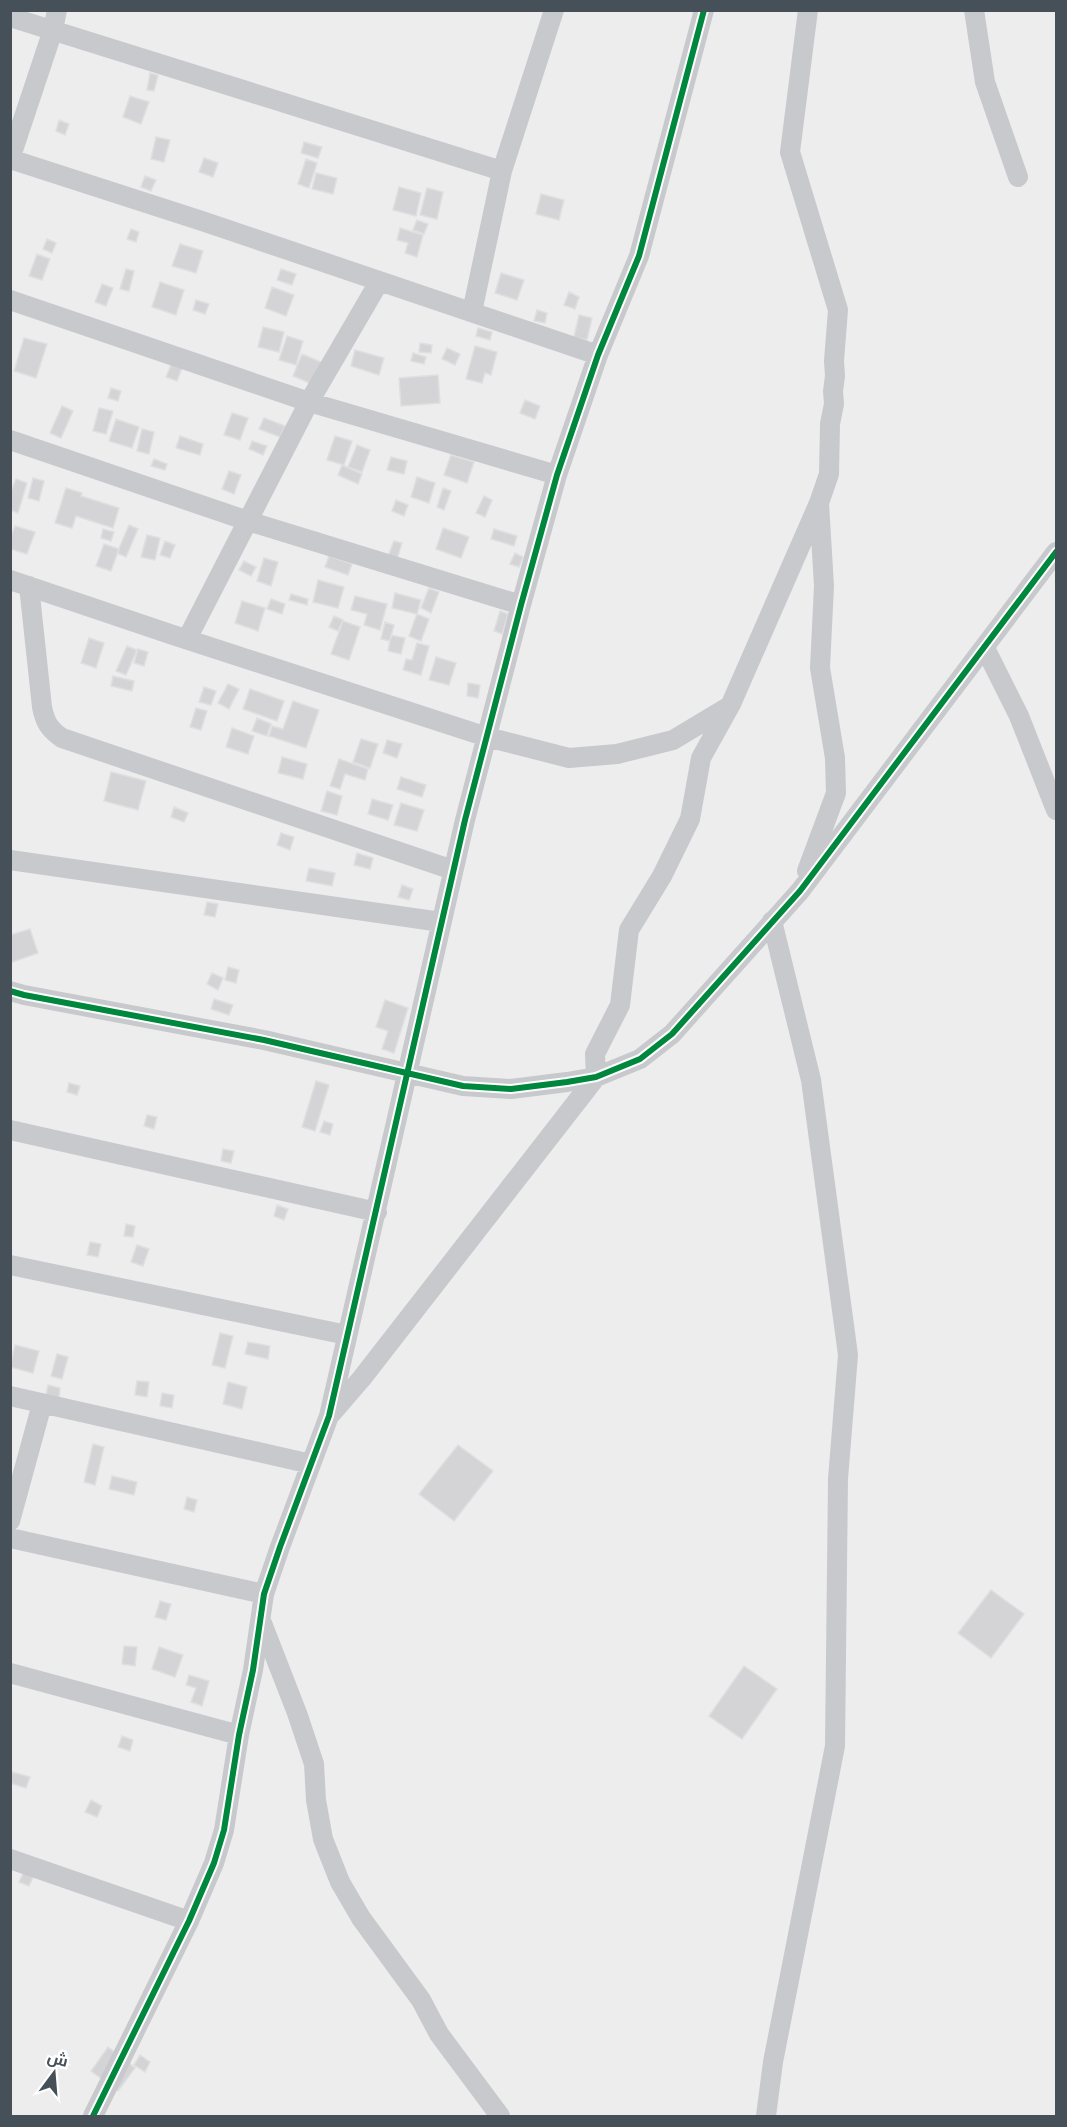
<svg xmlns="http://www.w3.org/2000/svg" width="1067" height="2127" viewBox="0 0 1067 2127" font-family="Raleway,Cairo,sans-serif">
<rect width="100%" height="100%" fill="#eeeded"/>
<path fill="#d4d4d6" stroke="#dfdfe0" stroke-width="1.5" d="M150,73L158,75L154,91L147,90Z
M130,96L149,102L141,124L123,117Z
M59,120L69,124L65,135L56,131Z
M156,137L170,140L164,162L151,159Z
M304,142L322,147L318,158L301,153Z
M204,158L218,163L213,177L199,172Z
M306,159L317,163L309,188L298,184Z
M316,173L337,178L333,194L312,189Z
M145,176L156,180L151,191L141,187Z
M399,187L421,193L416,216L393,210Z
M427,188L443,192L437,219L420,215Z
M541,194L564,200L559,220L536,214Z
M417,220L428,224L424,234L413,230Z
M400,228L423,235L417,257L405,253L408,243L397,240Z
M131,229L139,232L136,242L127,239Z
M47,239L56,243L52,253L43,249Z
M180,244L203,251L196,273L172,266Z
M37,254L50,259L42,280L29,276Z
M126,269L134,271L129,291L120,289Z
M281,269L296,274L292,285L277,280Z
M501,273L524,280L517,300L495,293Z
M160,282L184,290L176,315L152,307Z
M102,284L113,288L106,306L95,302Z
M272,287L294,295L286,316L265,308Z
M569,292L579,297L575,309L564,305Z
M196,300L209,304L205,314L193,310Z
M537,310L547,313L545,323L534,321Z
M579,315L592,318L587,340L574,337Z
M263,327L284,332L279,352L258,347Z
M478,328L492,332L490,340L476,336Z
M287,336L303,341L296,365L279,360Z
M24,338L47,344L36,378L14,371Z
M420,343L432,345L431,353L419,352Z
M475,346L497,352L491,375L485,373L482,383L466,379Z
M447,348L460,354L455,365L442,359Z
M355,350L384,358L379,375L351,366Z
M413,353L426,357L424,364L411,361Z
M302,354L323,363L314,385L293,376Z
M171,365L182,368L177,381L166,377Z
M438,375L440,403L401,406L399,378Z
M111,388L121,391L118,401L108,398Z
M525,400L540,406L535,419L520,413Z
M62,406L73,411L61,438L50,433Z
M99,408L113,411L106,434L93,431Z
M232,413L248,418L240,440L224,435Z
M264,418L285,426L280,437L259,429Z
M116,419L139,427L132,448L109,441Z
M142,429L154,432L149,454L137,451Z
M180,436L203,444L200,455L176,448Z
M335,436L352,441L344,465L327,460Z
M252,441L267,446L263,455L249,449Z
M357,445L370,450L362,472L348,467Z
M451,455L474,462L467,483L444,475Z
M391,457L407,461L404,474L387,470Z
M154,459L167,464L165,470L151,466Z
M342,465L362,474L358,484L338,475Z
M229,471L241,475L234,494L222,489Z
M417,477L435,483L429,503L411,497Z
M33,478L44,481L39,501L28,498Z
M16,479L27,483L18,513L10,510V494Z
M66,488L82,493L81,496L119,508L113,528L76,516L72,528L55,523Z
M443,488L451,491L444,510L437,507Z
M484,496L492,500L485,517L476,513Z
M396,500L408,505L404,516L392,511Z
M129,525L138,529L126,557L117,553Z
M15,526L35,532L27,554L10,549V539Z
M443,528L469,537L461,558L436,549Z
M103,529L114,532L111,541L101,538Z
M494,529L517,536L514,546L491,539Z
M147,535L160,538L155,560L141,557Z
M165,541L175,545L170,558L160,555Z
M394,541L402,543L397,559L388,556Z
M104,544L119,549L111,571L96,566Z
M515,553L523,557L519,567L510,564Z
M329,556L352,564L348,575L325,567Z
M264,558L278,562L271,586L257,581Z
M244,561L256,567L251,576L239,570Z
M318,580L344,587L338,608L313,602Z
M429,588L439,592L431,613L421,608Z
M395,593L421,600L417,614L392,608Z
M291,594L308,599L307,605L289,600Z
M355,596L387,604L380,630L364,625L367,614L351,610Z
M271,599L285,604L282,614L267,609Z
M242,601L265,608L258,631L235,623Z
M500,611L508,614L502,634L494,631Z
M417,614L429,619L421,641L409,636Z
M334,616L343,620L338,631L329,627Z
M343,621L360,627L349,660L331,654Z
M385,622L394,625L390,641L381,639Z
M391,635L405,638L401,654L388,651Z
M89,638L104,643L96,668L81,663Z
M417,643L429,646L421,675L403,670L406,659L412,660Z
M127,646L137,650L126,675L116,671Z
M138,649L148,652L144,666L134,663Z
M436,657L456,663L449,685L429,680Z
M113,676L134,681L132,691L111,686Z
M468,683L480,685L478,698L467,696Z
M228,684L239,689L229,709L218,703Z
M204,687L216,691L211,705L199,702Z
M250,689L284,701L277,721L243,709Z
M293,701L319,710L306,748L269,736L272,726L283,729Z
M196,708L207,711L201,730L190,727Z
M257,718L271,724L267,736L252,731Z
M232,728L254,736L248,754L226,747Z
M361,739L378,744L370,768L353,762Z
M387,740L402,744L397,758L383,753Z
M282,757L307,764L303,779L278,773Z
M339,759L368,769L365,780L345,774L340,789L330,786Z
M111,772L146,781L138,810L104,801Z
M401,777L426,785L422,797L397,789Z
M327,791L342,796L337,815L321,811Z
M372,799L393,805L388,820L368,814Z
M401,803L424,810L417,831L394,825Z
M174,807L188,813L184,822L171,817Z
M281,833L294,837L290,850L277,845Z
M357,853L373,858L370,869L354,865Z
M309,868L335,873L332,886L306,881Z
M402,885L413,889L409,900L398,897Z
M207,902L218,904L215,917L204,915Z
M30,929L38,953L10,963V935Z
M228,967L239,970L236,983L225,980Z
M212,973L223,978L218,990L207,984Z
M214,999L233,1005L229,1015L211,1009Z
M385,1000L408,1008L394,1053L382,1049L388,1031L376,1027Z
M316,1081L329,1085L315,1131L302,1127Z
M69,1083L80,1086L77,1095L67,1092Z
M147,1115L157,1117L154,1129L144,1126Z
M324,1121L333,1124L330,1135L320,1132Z
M223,1149L234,1151L231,1163L221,1161Z
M277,1205L288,1209L284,1220L274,1216Z
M126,1224L135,1226L133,1237L124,1236Z
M90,1242L101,1244L98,1257L87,1255Z
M137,1245L149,1249L143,1266L131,1262Z
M220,1333L233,1336L225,1368L212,1365Z
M248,1342L270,1346L268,1359L245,1354Z
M15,1345L39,1351L33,1373L10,1367Z
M57,1354L68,1357L62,1379L51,1376Z
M137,1381L149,1382L147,1397L135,1395Z
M228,1382L247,1387L242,1409L223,1404Z
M48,1385L60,1388L59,1398L46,1395Z
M162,1393L174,1395L172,1408L160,1406Z
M93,1444L104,1447L95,1485L84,1482Z
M458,1445L493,1471L454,1521L419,1494Z
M112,1476L137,1482L134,1495L109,1489Z
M187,1497L197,1500L194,1512L184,1509Z
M991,1590L1024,1614L991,1658L958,1633Z
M160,1601L171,1604L166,1620L155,1617Z
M124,1646L137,1647L135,1666L122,1664Z
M159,1647L183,1655L175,1677L152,1669Z
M744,1666L777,1689L742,1739L709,1716Z
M189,1675L209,1681L202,1706L191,1702L196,1688L186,1685Z
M122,1736L133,1740L130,1751L118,1747Z
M12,1772L30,1777L26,1788L10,1783Z
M91,1800L102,1806L97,1817L85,1812Z
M24,1871L34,1875L29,1886L19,1882Z
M108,2047L135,2068L118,2091L91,2071Z
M140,2055L150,2062L145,2072L134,2065Z"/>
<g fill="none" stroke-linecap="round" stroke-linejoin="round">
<path stroke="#c7c9cc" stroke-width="20" d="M974,10L985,82L1018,177
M10,17L502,171L554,10
M10,159L202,221L598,355
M10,159L53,30L57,10
M10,300L309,402L557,475
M472,312L502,171
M10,440L248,521L521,605
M10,580L173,635L487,737L569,758L617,754L673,740L728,707
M29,586L42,707C45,722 49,729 62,738L453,870
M187,639L309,402L379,282
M985,648L1019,716L1056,810
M10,860L441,922
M807,871L836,793L835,758L820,668L824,586L819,503L829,474L830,424L834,404L833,391L835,376L834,361L838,310L790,152L808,10
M10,991L24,995L264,1040L463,1086L511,1089L567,1082L596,1077L640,1059L672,1034L800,891L1056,552
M10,1130L377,1212
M10,1265L347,1335
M10,1396L311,1464
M331,1414L362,1378L596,1077L595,1054L620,1005L629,930L662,876L690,819L701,758L731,704L819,503
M10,1521L42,1404
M10,1538L264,1594
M262,1623L297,1713L314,1764L316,1800L323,1839L340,1882L361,1918L421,2000L439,2034L500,2116
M10,1673L239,1735
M10,1859L189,1921
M93,2116L189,1921L214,1863L224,1830L239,1735L253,1670L264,1594L280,1547L329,1416L465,820L521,605L557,475L598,355L639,256L704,10
M766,2116L773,2062L835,1746L838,1479L848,1355L811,1080L772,921"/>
<g stroke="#fff" stroke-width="10">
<path id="cycleway" d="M10,991L24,995L264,1040L463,1086L511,1089L567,1082L596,1077L640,1059L672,1034L800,891L1056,552
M93,2116L189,1921L214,1863L224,1830L239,1735L253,1670L264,1594L280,1547L329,1416L465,820L521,605L557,475L598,355L639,256L704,10"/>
</g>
<use href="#cycleway" stroke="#00873e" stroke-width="6"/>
</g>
<rect width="1067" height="2127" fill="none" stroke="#455059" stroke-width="24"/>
<g transform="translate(54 2073) rotate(16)" stroke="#ffffff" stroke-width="4.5" paint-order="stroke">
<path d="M0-4.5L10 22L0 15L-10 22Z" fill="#455059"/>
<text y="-9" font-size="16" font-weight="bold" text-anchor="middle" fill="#455059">ش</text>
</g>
</svg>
